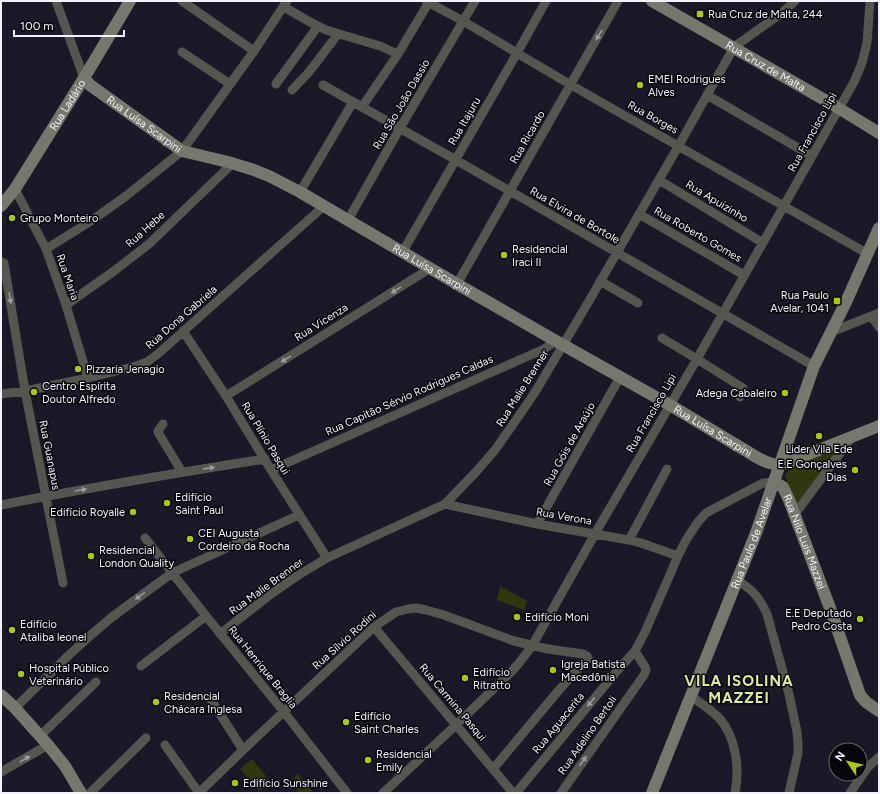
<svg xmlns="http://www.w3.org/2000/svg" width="880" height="794" viewBox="0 0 880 794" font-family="Figtree,sans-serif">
<rect width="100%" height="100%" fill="#191927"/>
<path fill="#2f370f" d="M842,447L797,508L785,476C788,471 790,468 795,465Z
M500,586L527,601L524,610L497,600Z
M252,759L271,782L259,791L240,769Z
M298,774L312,791L309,793H299L290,782Z"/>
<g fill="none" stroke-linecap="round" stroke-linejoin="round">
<path stroke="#54564f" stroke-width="9" d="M56,1L84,78
M182,1L254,51
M426,1L463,21L571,85L868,254
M284,7L310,22L326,30L380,46L398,54
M182,52L230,84
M276,84L318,26
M323,85L456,160L814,366
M292,90L309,72L338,34
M707,95L812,156
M362,107L398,54L429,2
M659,180L763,243
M15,189L46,249L66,305L88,378
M300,192L353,102
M639,214L744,275
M348,220L400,128L475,1
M46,249L91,221L126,196L182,151L254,51L287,1
M402,253L517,53L546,1
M1,262L4,263L25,391L63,583
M600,281L638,303
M457,284L618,1
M66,305L114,271L149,244L233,163
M871,316L879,327
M183,331L226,396L271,470L327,558
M831,332L879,313
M662,338L697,359L743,388L740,397
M1,394L25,391L88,378L133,367L147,362L159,353L324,206
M226,396L429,269
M163,424L158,431L159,434L182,472
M271,470L544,349L556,341
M445,504L537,524L629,540L641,543L678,556
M1,505C88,488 176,473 265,459
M795,514L852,437
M537,524L620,377
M145,538L206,616L284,712L347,793
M629,540L667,469
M737,580C753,590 759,597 767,614L789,694L797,732L798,743V753L789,793
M374,627L513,793
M220,634L271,594L297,576L327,558L445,504L475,473L495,450L525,407L537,389L589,301L679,145L734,47L783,12L795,1
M141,666L206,616
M691,696C700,703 712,710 720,719C736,738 740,769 735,793
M211,700L243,750
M15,708L69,655L91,635L112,617L172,573L299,515
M40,736L96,682
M165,745L199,793
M1,772L48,745
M90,793L146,738
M199,793L243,750L374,627L396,612L408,609L416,608L426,610L444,615L514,641L548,649L583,654L587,656L588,658L559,690L493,769
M383,793L456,725L513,670L519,663L532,646L600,525L697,359L854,82L862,63L867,43L870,1
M516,793L617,671L635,651L645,632L678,556L686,540L698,522L706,513L763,483L774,482
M561,793L644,675L646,670L645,667L635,651
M850,793L868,767L879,757"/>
<g stroke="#75786c" stroke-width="12">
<path id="s1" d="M652,1L830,103L879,133"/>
<path id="s2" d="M84,78L90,85L182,151L228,162L254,170L269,176L300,192L457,284L556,341L670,405L758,458C767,463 775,466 786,463L879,426"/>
<path id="s3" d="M1,206L15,189L84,78L130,1"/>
<path id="s4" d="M774,482L783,487L789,500L830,608L860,695L866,702L879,711"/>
<path d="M1,695L15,708L48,745L65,766L81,793"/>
<path id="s5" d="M652,793L756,533L814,366L846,302L879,228"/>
</g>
</g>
<defs><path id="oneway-solid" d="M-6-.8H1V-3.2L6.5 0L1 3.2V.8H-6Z"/></defs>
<g fill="#9b9c9d">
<use href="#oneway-solid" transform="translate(599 35) rotate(120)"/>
<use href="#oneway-solid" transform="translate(396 290) rotate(148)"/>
<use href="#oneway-solid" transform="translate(10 298) rotate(80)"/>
<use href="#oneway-solid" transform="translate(286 359) rotate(148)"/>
<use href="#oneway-solid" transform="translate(209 468) rotate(-9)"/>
<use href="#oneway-solid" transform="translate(81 490) rotate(-10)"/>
<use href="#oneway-solid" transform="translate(140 596) rotate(144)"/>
<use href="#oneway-solid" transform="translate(591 702) rotate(129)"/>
<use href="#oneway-solid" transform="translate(25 759) rotate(-30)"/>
<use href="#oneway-solid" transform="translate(583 761) rotate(-55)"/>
</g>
<g fill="#aac717" stroke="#06060b" stroke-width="1.5">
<rect x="696" y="10" width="8" height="8" rx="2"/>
<circle cx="640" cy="85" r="4"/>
<circle cx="12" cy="218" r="4"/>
<circle cx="504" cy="255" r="4"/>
<rect x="833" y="297" width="8" height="8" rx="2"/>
<circle cx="78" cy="369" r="4"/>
<circle cx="34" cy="392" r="4"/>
<circle cx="785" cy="393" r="4"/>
<circle cx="819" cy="436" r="4"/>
<circle cx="855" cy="470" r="4"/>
<circle cx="167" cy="503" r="4"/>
<circle cx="133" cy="512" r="4"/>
<circle cx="190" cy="539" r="4"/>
<circle cx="91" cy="556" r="4"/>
<circle cx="517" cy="617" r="4"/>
<circle cx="860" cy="619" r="4"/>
<circle cx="12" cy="630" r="4"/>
<circle cx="553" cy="670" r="4"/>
<circle cx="21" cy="674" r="4"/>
<circle cx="465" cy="678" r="4"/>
<circle cx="156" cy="702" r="4"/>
<circle cx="346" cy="722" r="4"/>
<circle cx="368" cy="760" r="4"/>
<circle cx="235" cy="783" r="4"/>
</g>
<g text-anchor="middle" stroke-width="3" stroke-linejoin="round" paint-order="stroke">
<g font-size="11" fill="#f2f2fc" stroke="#06060b" text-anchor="start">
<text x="708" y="18">Rua Cruz de Malta, 244</text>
<text x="648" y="83">EMEI Rodrigues<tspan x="648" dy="13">Alves</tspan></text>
<text x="20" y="222">Grupo Monteiro</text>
<text x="512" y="253">Residencial<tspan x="512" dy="13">Iraci II</tspan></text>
<text x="829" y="299" text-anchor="end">Rua Paulo<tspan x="829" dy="13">Avelar, 1041</tspan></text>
<text x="86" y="373">Pizzaria Jenagio</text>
<text x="42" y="390">Centro Espírita<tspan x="42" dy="13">Doutor Alfredo</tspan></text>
<text x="777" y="397" text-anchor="end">Adega Cabaleiro</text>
<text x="819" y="453" text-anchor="middle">Lider Vila Ede</text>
<text x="847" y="468" text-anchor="end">E.E Gonçalves<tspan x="847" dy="13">Dias</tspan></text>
<text x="175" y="501">Edifício<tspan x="175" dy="13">Saint Paul</tspan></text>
<text x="125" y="516" text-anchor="end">Edifício Royalle</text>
<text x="198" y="537">CEI Augusta<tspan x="198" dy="13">Cordeiro da Rocha</tspan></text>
<text x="99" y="554">Residencial<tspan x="99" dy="13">London Quality</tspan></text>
<text x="852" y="617" text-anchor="end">E.E Deputado<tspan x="852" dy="13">Pedro Costa</tspan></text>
<text x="525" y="621">Edifício Moni</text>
<text x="20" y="628">Edifício<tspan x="20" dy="13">Ataliba leonel</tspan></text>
<text x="561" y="668">Igreja Batista<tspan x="561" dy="13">Macedônia</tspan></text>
<text x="29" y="672">Hospital Público<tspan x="29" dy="13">Veterinário</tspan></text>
<text x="473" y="676">Edifício<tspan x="473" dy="13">Ritratto</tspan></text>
<text x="164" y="700">Residencial<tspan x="164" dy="13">Chácara Inglesa</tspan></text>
<text x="354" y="720">Edifício<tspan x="354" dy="13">Saint Charles</tspan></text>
<text x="376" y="758">Residencial<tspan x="376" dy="13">Emily</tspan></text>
<text x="243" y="787">Edifício Sunshine</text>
</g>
<g font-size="11" fill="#f2f2fc" stroke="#06060b">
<text dy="4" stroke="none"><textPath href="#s1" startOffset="131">Rua Cruz de Malta</textPath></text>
<text transform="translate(401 104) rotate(-60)" y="4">Rua São João Dassio</text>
<text dy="4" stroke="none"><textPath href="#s3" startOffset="121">Rua Ladário</textPath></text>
<text transform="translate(653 117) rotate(29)" y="4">Rua Borges</text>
<text transform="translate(464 121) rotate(-60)" y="4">Rua Itajuru</text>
<text dy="4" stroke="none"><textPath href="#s2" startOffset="76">Rua Luísa Scarpini</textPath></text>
<text transform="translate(812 132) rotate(-61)" y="4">Rua Francisco Lipi</text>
<text transform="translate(527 137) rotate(-60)" y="4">Rua Ricardo</text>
<text transform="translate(717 201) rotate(31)" y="4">Rua Apuizinho</text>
<text transform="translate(575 215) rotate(30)" y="4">Rua Elvira de Bortole</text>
<text transform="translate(145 229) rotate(-42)" y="4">Rua Hebe</text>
<text transform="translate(698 234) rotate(30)" y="4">Rua Roberto Gomes</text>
<text dy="4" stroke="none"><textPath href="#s2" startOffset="401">Rua Luísa Scarpini</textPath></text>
<text transform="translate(68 277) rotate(71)" y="4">Rua Maria</text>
<text transform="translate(181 317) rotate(-41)" y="4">Rua Dona Gabriela</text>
<text transform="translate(321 322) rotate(-32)" y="4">Rua Vicenza</text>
<text transform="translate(522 388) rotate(-58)" y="4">Rua Malie Brenner</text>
<text transform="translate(409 395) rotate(-24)" y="4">Rua Capitão Sérvio Rodrigues Caldas</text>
<text transform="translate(651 413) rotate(-60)" y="4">Rua Francisco Lipi</text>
<text dy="4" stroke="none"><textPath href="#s2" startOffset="725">Rua Luísa Scarpini</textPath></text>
<text transform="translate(266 438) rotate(59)" y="4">Rua Plínio Pasqui</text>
<text transform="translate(569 444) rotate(-61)" y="4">Rua Góis de Araújo</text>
<text transform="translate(50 455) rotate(79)" y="4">Rua Guanapus</text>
<text transform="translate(564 516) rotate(10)" y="4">Rua Verona</text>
<text dy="4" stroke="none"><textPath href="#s4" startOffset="69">Rua Nilo Luis Mazzei</textPath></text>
<text dy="4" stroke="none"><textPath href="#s5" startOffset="269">Rua Paulo de Avelar</textPath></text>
<text transform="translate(266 586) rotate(-36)" y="4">Rua Malie Brenner</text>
<text transform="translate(344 640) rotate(-42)" y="4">Rua Sílvio Rodini</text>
<text transform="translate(263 667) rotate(51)" y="4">Rua Henrique Braglia</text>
<text transform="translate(453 702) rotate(50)" y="4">Rua Carmina Pasqui</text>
<text transform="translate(558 723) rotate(-51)" y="4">Rua Aguacerita</text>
<text transform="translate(587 735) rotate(-55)" y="4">Rua Adelino Bertoli</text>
</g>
<g font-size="15" font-weight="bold" letter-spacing="1" fill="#d9eca0" stroke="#06060b">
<text x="739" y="686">VILA ISOLINA<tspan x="739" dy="17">MAZZEI</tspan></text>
</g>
</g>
<rect width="880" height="794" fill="none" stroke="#f2f2fc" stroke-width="4"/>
<g transform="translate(848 762) rotate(305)"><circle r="19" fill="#06060b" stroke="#64646b"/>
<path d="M0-3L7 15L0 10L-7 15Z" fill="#aac717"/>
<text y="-6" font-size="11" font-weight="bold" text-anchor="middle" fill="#f2f2fc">N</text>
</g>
<path d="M14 30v6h110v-6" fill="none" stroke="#f2f2fc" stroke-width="2"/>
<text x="20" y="30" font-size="12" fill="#f2f2fc" stroke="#06060b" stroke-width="3" paint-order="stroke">100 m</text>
</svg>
